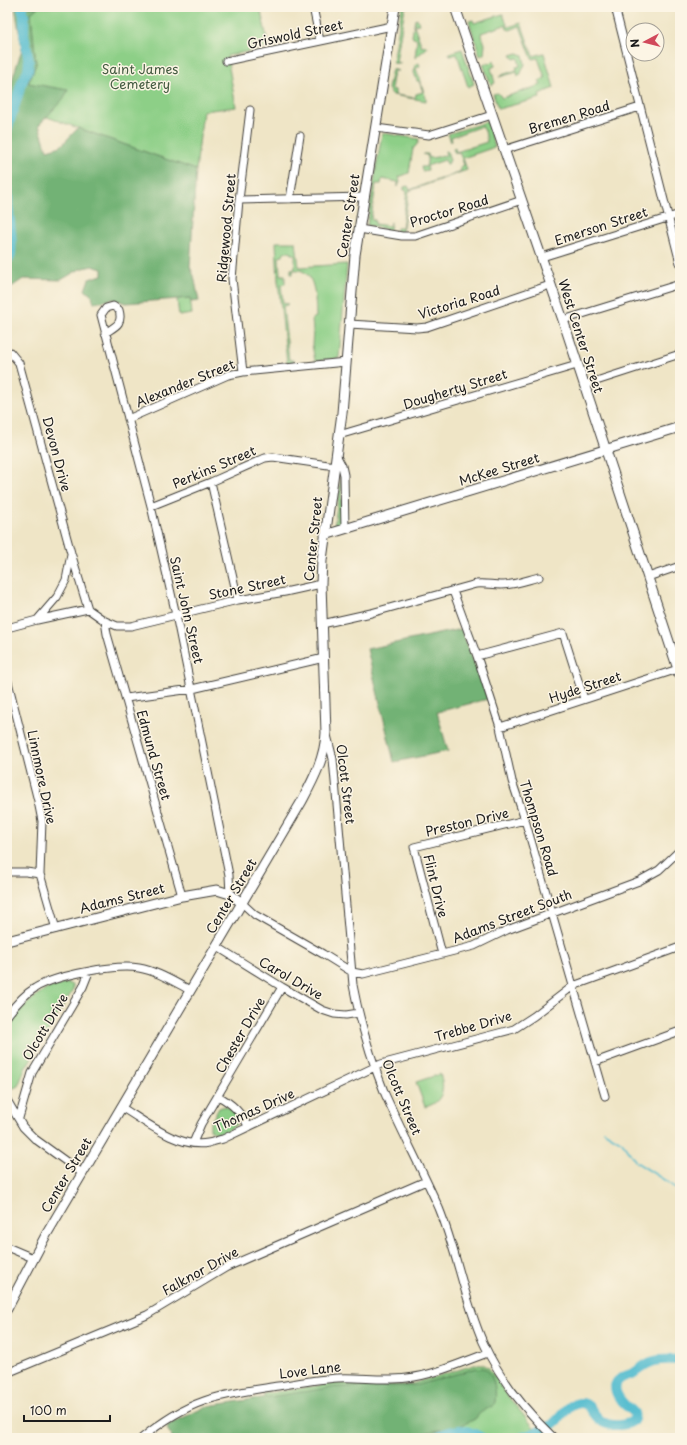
<svg xmlns="http://www.w3.org/2000/svg" width="687" height="1445" viewBox="0 0 687 1445" font-family="'Playpen Sans',sans-serif">
<rect width="100%" height="100%" fill="#fcf5e5"/>
<filter id="ink" filterUnits="userSpaceOnUse"><feTurbulence type="fractalNoise" baseFrequency=".025" numOctaves="2"/><feDisplacementMap in="SourceGraphic" scale="8" xChannelSelector="R" yChannelSelector="G"/><feConvolveMatrix kernelMatrix="1 2 1 2 8 2 1 2 1" color-interpolation-filters="sRGB"/></filter>
<filter id="wash" filterUnits="userSpaceOnUse"><feTurbulence type="fractalNoise" baseFrequency=".012" numOctaves="4" result="noise"/><feDisplacementMap in="SourceGraphic" scale="16" xChannelSelector="R" yChannelSelector="G"/><feGaussianBlur stdDeviation="0.9" result="paint"/><feColorMatrix in="noise" values="0 0 0 0 0 0 0 0 0 0 0 0 0 0 0 0 0 1.4 0 .05"/><feComposite in="paint" operator="in"/></filter>
<g filter="url(#wash)">
<rect width="100%" height="100%" fill="#efe5c6"/>
<path fill="#8dcf87" stroke="#547652" d="M30,7H260L269,47L227,56L236,107L203,111L196,170L19,107L36,64Z
M402,7H409H405L396,62L401,63L400,64L393,63Z
M503,14L508,27L521,23L533,56L544,53L554,88L539,94L540,98L498,109L493,94L498,93L502,98L541,85L539,81L545,78L538,58L532,59L520,26L510,30L507,29L505,25L481,33L485,44L484,54L480,56L469,21L473,20L474,23Z
M417,18L419,24L414,25L422,47L426,46L427,48L415,58L417,39L413,38L412,36L415,19Z
M462,49L474,84L468,87L457,54L450,56L449,53Z
M518,53L523,55L525,64L520,75L518,76L517,72L499,77L504,74L517,70L516,67L520,66L518,58L514,59L511,55Z
M494,60L495,66L491,68L495,83L491,85L483,64L491,63Z
M419,63L420,66L416,68L426,98V101L393,95L388,89L392,69L399,71H394L391,89L395,90V95L415,98L416,94L423,92L419,81H417L414,72L415,65Z
M486,122H487L495,147L463,158L467,170L409,191L402,232L396,231L397,228H402L407,191L404,190V187L408,186L410,190L461,171L460,167L464,165L459,152L455,153L453,149L455,148L456,152L487,142L485,131L484,130L482,126L451,137L452,141L451,142L448,134Z
M382,133L419,139L418,143L413,149L409,173L399,177L400,181L398,187V182L382,179L381,184H376L371,219L375,220V224L389,226L391,222L390,230L367,225Z
M445,151H447L450,160L448,164H447L445,160L427,166L428,170L422,171L421,167H426L428,156L423,154H428L429,158L446,156Z
M276,242H296L299,267L347,264L339,358L315,361L312,345L313,331L312,319L316,317C315,301 317,267 293,270V274H291V269L295,268V254H291L290,252H284L283,256L279,257L280,275H285V284L281,285L283,303L288,304L287,305L283,306L289,360H293L294,363H287L278,281Z
M190,298L192,314L179,316L177,299Z
M342,471L341,521L337,527H334Z
M68,983L73,985V990L25,1069L18,1086L14,1088H11L9,1086L7,1079V1036L14,1020L22,1008L37,995L49,988Z
M440,1074C446,1089 442,1103 425,1107L416,1082Z
M225,1106C232,1108 238,1116 237,1123C232,1129 222,1134 215,1133L210,1129V1123L219,1108Z
M478,1364H482L488,1367L510,1399L543,1438H280L263,1394L336,1383L408,1385Z"/>
<path fill="#72b274" stroke="#476748" d="M15,7H38L31,13L36,64L28,83L68,90L64,98L39,125L47,150L61,146L78,128L196,170L190,267L194,276L199,301L191,302L190,298L126,303L113,299L94,303L92,296L85,290L89,279L102,275V269L92,266L80,269L61,280L23,279L7,290V112L13,77L22,49Z
M461,629L488,699L437,712L448,751L394,762L367,649Z
M476,1368C479,1368 483,1367 486,1369C494,1374 498,1396 494,1405L480,1413L475,1419L460,1426L429,1432L410,1438H171L172,1436L167,1429L168,1425L203,1408L214,1405L335,1387L403,1386L418,1385Z"/>
<g fill="none" stroke-linecap="round" stroke-linejoin="round">
<path stroke="#52bccf" stroke-width="1.5" d="M604,1131L622,1142L636,1162L669,1183L680,1193"/>
<path stroke="#52bccf" stroke-width="10" d="M7,130L22,82L28,70L29,62L24,34V15L22,7
M7,185C9,191 8,197 8,203C9,216 14,247 10,257L7,260
M435,1438C454,1428 463,1427 482,1438
M521,1438C531,1434 541,1431 550,1426C561,1420 567,1402 582,1403C596,1405 592,1427 620,1425C626,1424 631,1424 634,1419C635,1416 635,1416 634,1413C632,1409 628,1408 625,1405C618,1398 610,1386 620,1379C624,1376 629,1375 634,1373C638,1370 642,1367 647,1364C657,1358 669,1360 680,1360"/>
</g>
</g>
<g filter="url(#ink)">
<g fill="none" stroke-linecap="round" stroke-linejoin="round">
<g stroke="#3c3a36" stroke-width="9">
<path id="minor" d="M313,7L320,41
M615,7L680,263
M226,61L392,26
M376,128L429,135L492,115
M504,150L640,107
M290,199L300,136
M239,200L364,197
M359,229L402,236H415L522,200
M542,257L680,214
M563,320L680,284
M349,324L417,328L427,327L550,285
M105,333C116,326 123,324 119,310L113,306L106,308L101,315L151,506L176,615L229,875L230,894
M7,351L10,352L19,363L71,553L88,609
M243,372L232,279L239,200L250,110
M584,385L680,354
M128,419L228,375L243,372L346,362
M339,435L577,365
M336,455L342,466L344,475L345,529
M211,482L238,600
M151,506L211,482L265,458L273,457L335,466
M648,577L680,566
M453,591L477,656L500,727L512,781L525,820L605,1096
M88,609L105,621L117,626H131L238,600L285,592L321,584
M38,619L57,597L66,580L71,554
M105,621L107,634L182,896
M322,624L371,613L476,584C485,583 492,585 501,585C514,585 527,580 539,577
M7,628L37,620L88,609
M673,651L680,649
M477,656L563,633L584,699
M7,678L38,801L42,821L40,874L56,929
M126,698L192,689L324,658
M500,727L678,669
M327,735L333,759L353,985C360,1022 371,1059 385,1094C402,1132 422,1170 439,1208C457,1252 464,1299 483,1342C499,1378 526,1411 554,1438
M7,872H26L40,874
M242,903L255,915L323,954L352,972L363,974L474,946L507,930L639,881L659,870L680,850
M216,946L282,987L322,1010L334,1014L346,1015L359,1013
M442,954L414,847L525,820
M7,1016C15,1005 23,995 35,988C56,975 116,964 139,968C157,971 174,982 190,990
M595,1062L680,1031
M218,1096C233,1104 240,1112 249,1127
M7,1100L23,1127L35,1139L82,1173
M121,1107C144,1121 179,1149 208,1143C213,1142 218,1140 223,1139L381,1064L514,1029L534,1016L573,986L680,947
M19,1118L32,1073L83,987L89,972
M193,1143L201,1124L282,987
M7,1247L33,1258
M7,1373L147,1315L227,1267L426,1181
M142,1438C160,1423 181,1409 204,1401C228,1393 253,1390 278,1386C298,1383 318,1379 338,1378C361,1377 384,1381 407,1378C435,1375 462,1362 488,1353"/>
</g>
<g stroke="#3c3a36" stroke-width="11">
<path id="major" d="M455,7L563,320L680,675
M325,535L680,427
M7,941L182,896L217,890L230,894L242,903
M7,1309L46,1235L302,801C313,780 325,758 326,733L321,584L322,560L342,413L355,255L395,7"/>
</g>
<use href="#minor" stroke="#fff" stroke-width="7"/>
<use href="#major" stroke="#fff" stroke-width="9"/>
</g>
</g>
<g text-anchor="middle" stroke-width="3" stroke-linejoin="round" paint-order="stroke">
<g font-size="13" fill="#1c1c1c" stroke="#fcf5e5">
<text transform="translate(295 34) rotate(-12)" y="5">Griswold Street</text>
<text transform="translate(569 117) rotate(-17)" y="5">Bremen Road</text>
<text transform="translate(449 211) rotate(-17)" y="5">Proctor Road</text>
<text transform="translate(348 216) rotate(-81)" y="5">Center Street</text>
<text transform="translate(601 226) rotate(-18)" y="5">Emerson Street</text>
<text transform="translate(226 228) rotate(-85)" y="5">Ridgewood Street</text>
<text transform="translate(459 302) rotate(-17)" y="5">Victoria Road</text>
<text transform="translate(581 336) rotate(72)" y="5">West Center Street</text>
<text transform="translate(185 383) rotate(-22)" y="5">Alexander Street</text>
<text transform="translate(455 389) rotate(-17)" y="5">Dougherty Street</text>
<text transform="translate(57 454) rotate(75)" y="5">Devon Drive</text>
<text transform="translate(214 467) rotate(-23)" y="5">Perkins Street</text>
<text transform="translate(499 469) rotate(-17)" y="5">McKee Street</text>
<text transform="translate(313 539) rotate(-84)" y="5">Center Street</text>
<text transform="translate(247 587) rotate(-12)" y="5">Stone Street</text>
<text transform="translate(187 610) rotate(77)" y="5">Saint John Street</text>
<text transform="translate(585 687) rotate(-18)" y="5">Hyde Street</text>
<text transform="translate(154 755) rotate(74)" y="5">Edmund Street</text>
<text transform="translate(42 777) rotate(78)" y="5">Linnmore Drive</text>
<text transform="translate(346 784) rotate(83)" y="5">Olcott Street</text>
<text transform="translate(467 822) rotate(-13)" y="5">Preston Drive</text>
<text transform="translate(539 828) rotate(73)" y="5">Thompson Road</text>
<text transform="translate(436 886) rotate(76)" y="5">Flint Drive</text>
<text transform="translate(231 896) rotate(-59)" y="5">Center Street</text>
<text transform="translate(122 898) rotate(-14)" y="5">Adams Street</text>
<text transform="translate(512 916) rotate(-21)" y="5">Adams Street South</text>
<text transform="translate(291 978) rotate(30)" y="5">Carol Drive</text>
<text transform="translate(473 1026) rotate(-16)" y="5">Trebbe Drive</text>
<text transform="translate(45 1027) rotate(-59)" y="5">Olcott Drive</text>
<text transform="translate(240 1035) rotate(-60)" y="5">Chester Drive</text>
<text transform="translate(402 1097) rotate(67)" y="5">Olcott Street</text>
<text transform="translate(254 1110) rotate(-24)" y="5">Thomas Drive</text>
<text transform="translate(66 1175) rotate(-59)" y="5">Center Street</text>
<text transform="translate(200 1271) rotate(-29)" y="5">Falknor Drive</text>
<text transform="translate(310 1370) rotate(-7)" y="5">Love Lane</text>
</g>
<g font-size="13" fill="#445b41" stroke="#fcf5e5">
<text x="140" y="74">Saint James<tspan x="140" dy="15">Cemetery</tspan></text>
</g>
</g>
<rect width="687" height="1445" fill="none" stroke="#fcf5e5" stroke-width="24"/>
<g transform="translate(645 42) rotate(263)"><circle r="19" fill="#fcf5e5" stroke="#a29e95"/>
<path d="M0-3L7 15L0 10L-7 15Z" fill="#d1495b"/>
<text y="-6" font-size="11" font-weight="bold" text-anchor="middle" fill="#1c1c1c">N</text>
</g>
<path d="M24 1415v6h86v-6" fill="none" stroke="#1c1c1c" stroke-width="2"/>
<text x="30" y="1415" font-size="12" fill="#1c1c1c" stroke="#fcf5e5" stroke-width="3" paint-order="stroke">100 m</text>
</svg>
